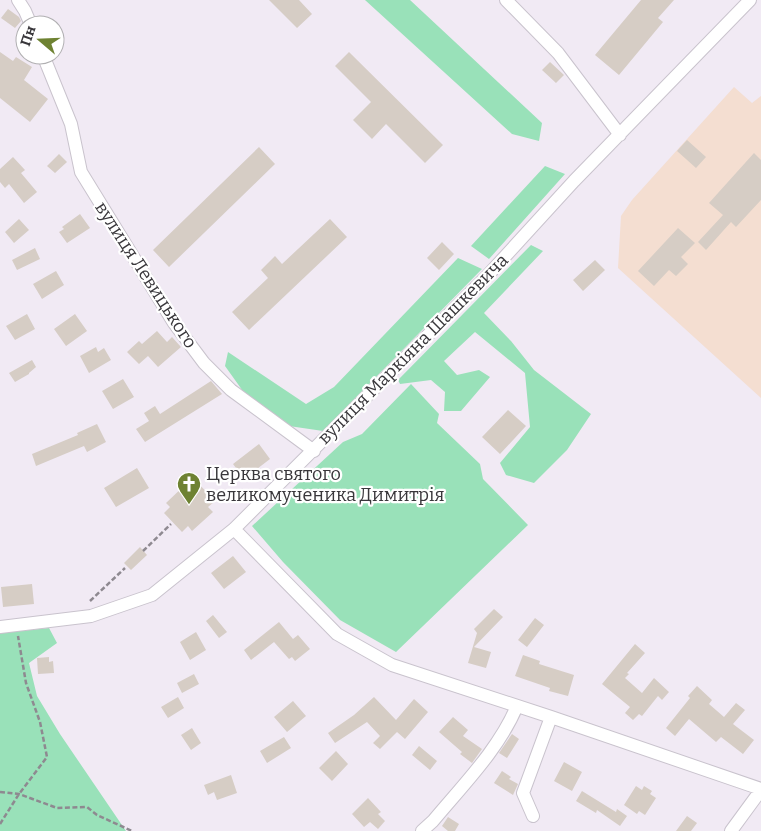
<svg xmlns="http://www.w3.org/2000/svg" width="761" height="831" viewBox="0 0 761 831" font-family="Bitter,serif">
<rect width="100%" height="100%" fill="#f1eaf4"/>
<path fill="#f4ded1" d="M734,87L752,103L761,96V398L618,268L621,216L632,200Z"/>
<path fill="#99e1b9" d="M365,0H410L542,123L539,141L512,134Z
M545,166L565,174L489,259L471,246Z
M531,245L543,251L484,313L511,341L534,370L591,414L567,450L534,483L506,475L500,463L530,427L525,373L475,332L444,361L457,375L479,370L490,377L461,411H444L445,392L431,380L400,384L398,380Z
M458,258L482,269L323,431L289,426L245,394L225,366L228,352L306,404L334,387Z
M411,384L439,414L437,423L480,464L483,479L528,525L396,652L340,620L283,562L252,526L343,442L362,434Z
M49,628L57,643L29,663L37,696L60,734L126,831H0V633Z"/>
<path fill="#d6cdc5" d="M269,0H299L312,14L297,28Z
M641,0H674L658,18L663,22L619,75L595,55Z
M8,9L19,17L21,21L15,28L1,18Z
M0,52L13,61L16,57L32,67L24,80L48,99L30,122L0,98Z
M349,52L443,145L425,163L386,124L372,139L353,120L371,102L335,66Z
M550,62L564,75L556,83L542,70Z
M687,140L706,157L696,168L677,151Z
M259,147L275,164L169,267L153,250Z
M754,153L761,160V200L736,227L731,222L706,250L698,242L723,215L709,203Z
M59,154L67,162L55,173L47,166Z
M13,157L25,170L21,173L37,192L24,203L9,184L5,188L0,182V169Z
M80,214L90,228L67,243L59,232L64,229L62,227Z
M19,219L29,230L14,243L5,232Z
M330,219L347,237L249,330L232,312L268,278L261,270L275,256L282,264Z
M678,228L695,243L681,257L688,264L676,276L669,270L654,286L638,271Z
M442,242L454,254L439,270L427,258Z
M35,248L40,259L17,270L12,260Z
M595,260L605,270L583,291L573,280Z
M56,271L64,285L42,299L33,284Z
M27,314L35,329L15,340L6,326Z
M75,314L87,331L66,346L54,329Z
M157,331L167,342L172,337L181,347L158,367L148,356L139,364L127,352L139,341L142,344Z
M96,347L98,352L104,348L111,360L89,373L80,356Z
M32,360L36,367L29,373V374L15,382L9,373Z
M123,379L134,397L113,409L102,391Z
M211,381L222,394L145,442L136,429L149,421L144,413L155,406L160,414Z
M508,410L526,426L500,454L482,437Z
M97,424L106,442L87,452L84,446L36,466L32,454L78,435L77,433Z
M259,444L270,459L244,479L233,464Z
M137,468L149,488L116,507L104,488Z
M197,482L215,501L208,507L213,512L192,531L188,526L182,532L164,513L170,507L166,503L186,484L190,488Z
M140,547L147,555L131,570L124,563Z
M233,556L246,572L224,589L211,573Z
M32,584L34,604L3,607L1,587Z
M494,609L503,617L474,647L491,652L486,668L468,663L477,633L474,629Z
M213,615L227,632L219,638L206,621Z
M535,618L544,625L527,647L518,640Z
M279,622L293,639L298,635L310,649L295,661L292,657L289,659L274,642L251,660L244,650Z
M196,632L206,650L190,660L180,642Z
M635,644L645,653L627,673L629,674L625,678L642,693L654,678L669,692L662,700L658,696L642,716L639,714L633,720L625,713L630,707L602,684Z
M523,655L540,661L539,664L574,675L568,696L549,691L550,688L515,676Z
M49,657V662L53,661L54,673L38,674L37,658Z
M194,674L199,684L182,693L177,683Z
M697,686L712,700L709,704L724,717L736,703L745,710L733,724L754,740L743,754L721,737L716,742L689,719L675,736L666,728L690,698L688,696Z
M178,697L184,708L168,718L161,707Z
M374,697L396,720L414,699L428,712L405,739L397,732L380,749L373,743L380,736L367,722L335,743L328,733L354,715Z
M293,701L306,716L287,732L274,717Z
M453,717L468,730L463,736L482,749L472,763L460,754L462,752L439,732Z
M192,728L201,743L191,750L181,735Z
M512,734L519,739L507,758L499,753Z
M284,737L291,748L267,763L260,751Z
M419,746L437,761L430,770L412,755Z
M336,751L348,764L332,781L319,768Z
M564,762L582,772L572,791L554,781Z
M502,771L511,777L509,779L518,784L513,795L494,783Z
M231,775L237,793L217,800L214,792L208,795L204,785Z
M636,786L642,790L644,786L652,791L650,794L656,798L645,815L639,811L637,814L624,805Z
M582,791L616,812L617,809L627,816L620,826L597,810L596,813L576,801Z
M368,798L381,812L378,814L385,821L378,829L370,822L364,827L352,814Z
M687,816L697,823L691,831H676Z
M448,817L459,824L455,831H448L442,826Z"/>
<g fill="none" stroke-linecap="round" stroke-linejoin="round">
<g stroke="#c9c3cd" stroke-width="14">
<path id="minor" d="M18,0L25,11L31,25
M506,0L558,53L620,135
M43,55L71,124L81,172L174,323L204,363L231,390L314,451
M234,529L337,634L392,665L551,717L761,789
M0,627L91,616L152,595L234,529L489,274L574,181L750,0
M533,816L523,793L551,717
M422,831L433,821C463,785 499,749 517,706
M731,831L761,790"/>
</g>
<path stroke="#8e8990" stroke-width="2.5" stroke-dasharray="5 2.5" stroke-linecap="butt" d="M143,551L171,524
M90,601L125,568
M0,792L19,794L57,808L87,807L97,815L132,831
M0,824L19,794L47,757L40,722L26,683L18,636"/>
<use href="#minor" stroke="#fff" stroke-width="12"/>
</g>
<defs>
<g id="church-pin" transform="scale(1.25)"><path d="M0 17L-7.5 6A9.5 9.5 0 1 1 7.5 6Z" fill="#6e8232" stroke="#fff"/><path d="M-1.2-6h2.4v3.5h3.3v2.4h-3.3V6h-2.4V-.1h-3.3v-2.4h3.3Z" fill="#fff"/></g>
</defs>
<g fill-rule="evenodd">
<use href="#church-pin" x="189" y="484"/>
</g>
<g text-anchor="middle" stroke-width="4.5" stroke-linejoin="round" paint-order="stroke">
<g font-size="18" fill="#39373b" stroke="#fff">
<text transform="translate(146 275) rotate(57)" y="6">вулиця Левицького</text>
<text transform="translate(413 349) rotate(-45)" y="6">вулиця Маркіяна Шашкевича</text>
</g>
<g font-size="18" fill="#39373b" stroke="#fff" text-anchor="start">
<text x="206" y="480">Церква святого<tspan x="206" dy="21">великомученика Димитрія</tspan></text>
</g>
</g>
<g transform="translate(40 40) rotate(289)"><circle r="24" fill="#ffffff" stroke="#b0afb1"/>
<path d="M0-4L9 19L0 12L-9 19Z" fill="#6e8232"/>
<text y="-8" font-size="14" font-weight="bold" text-anchor="middle" fill="#39373b">Пн</text>
</g>
</svg>
